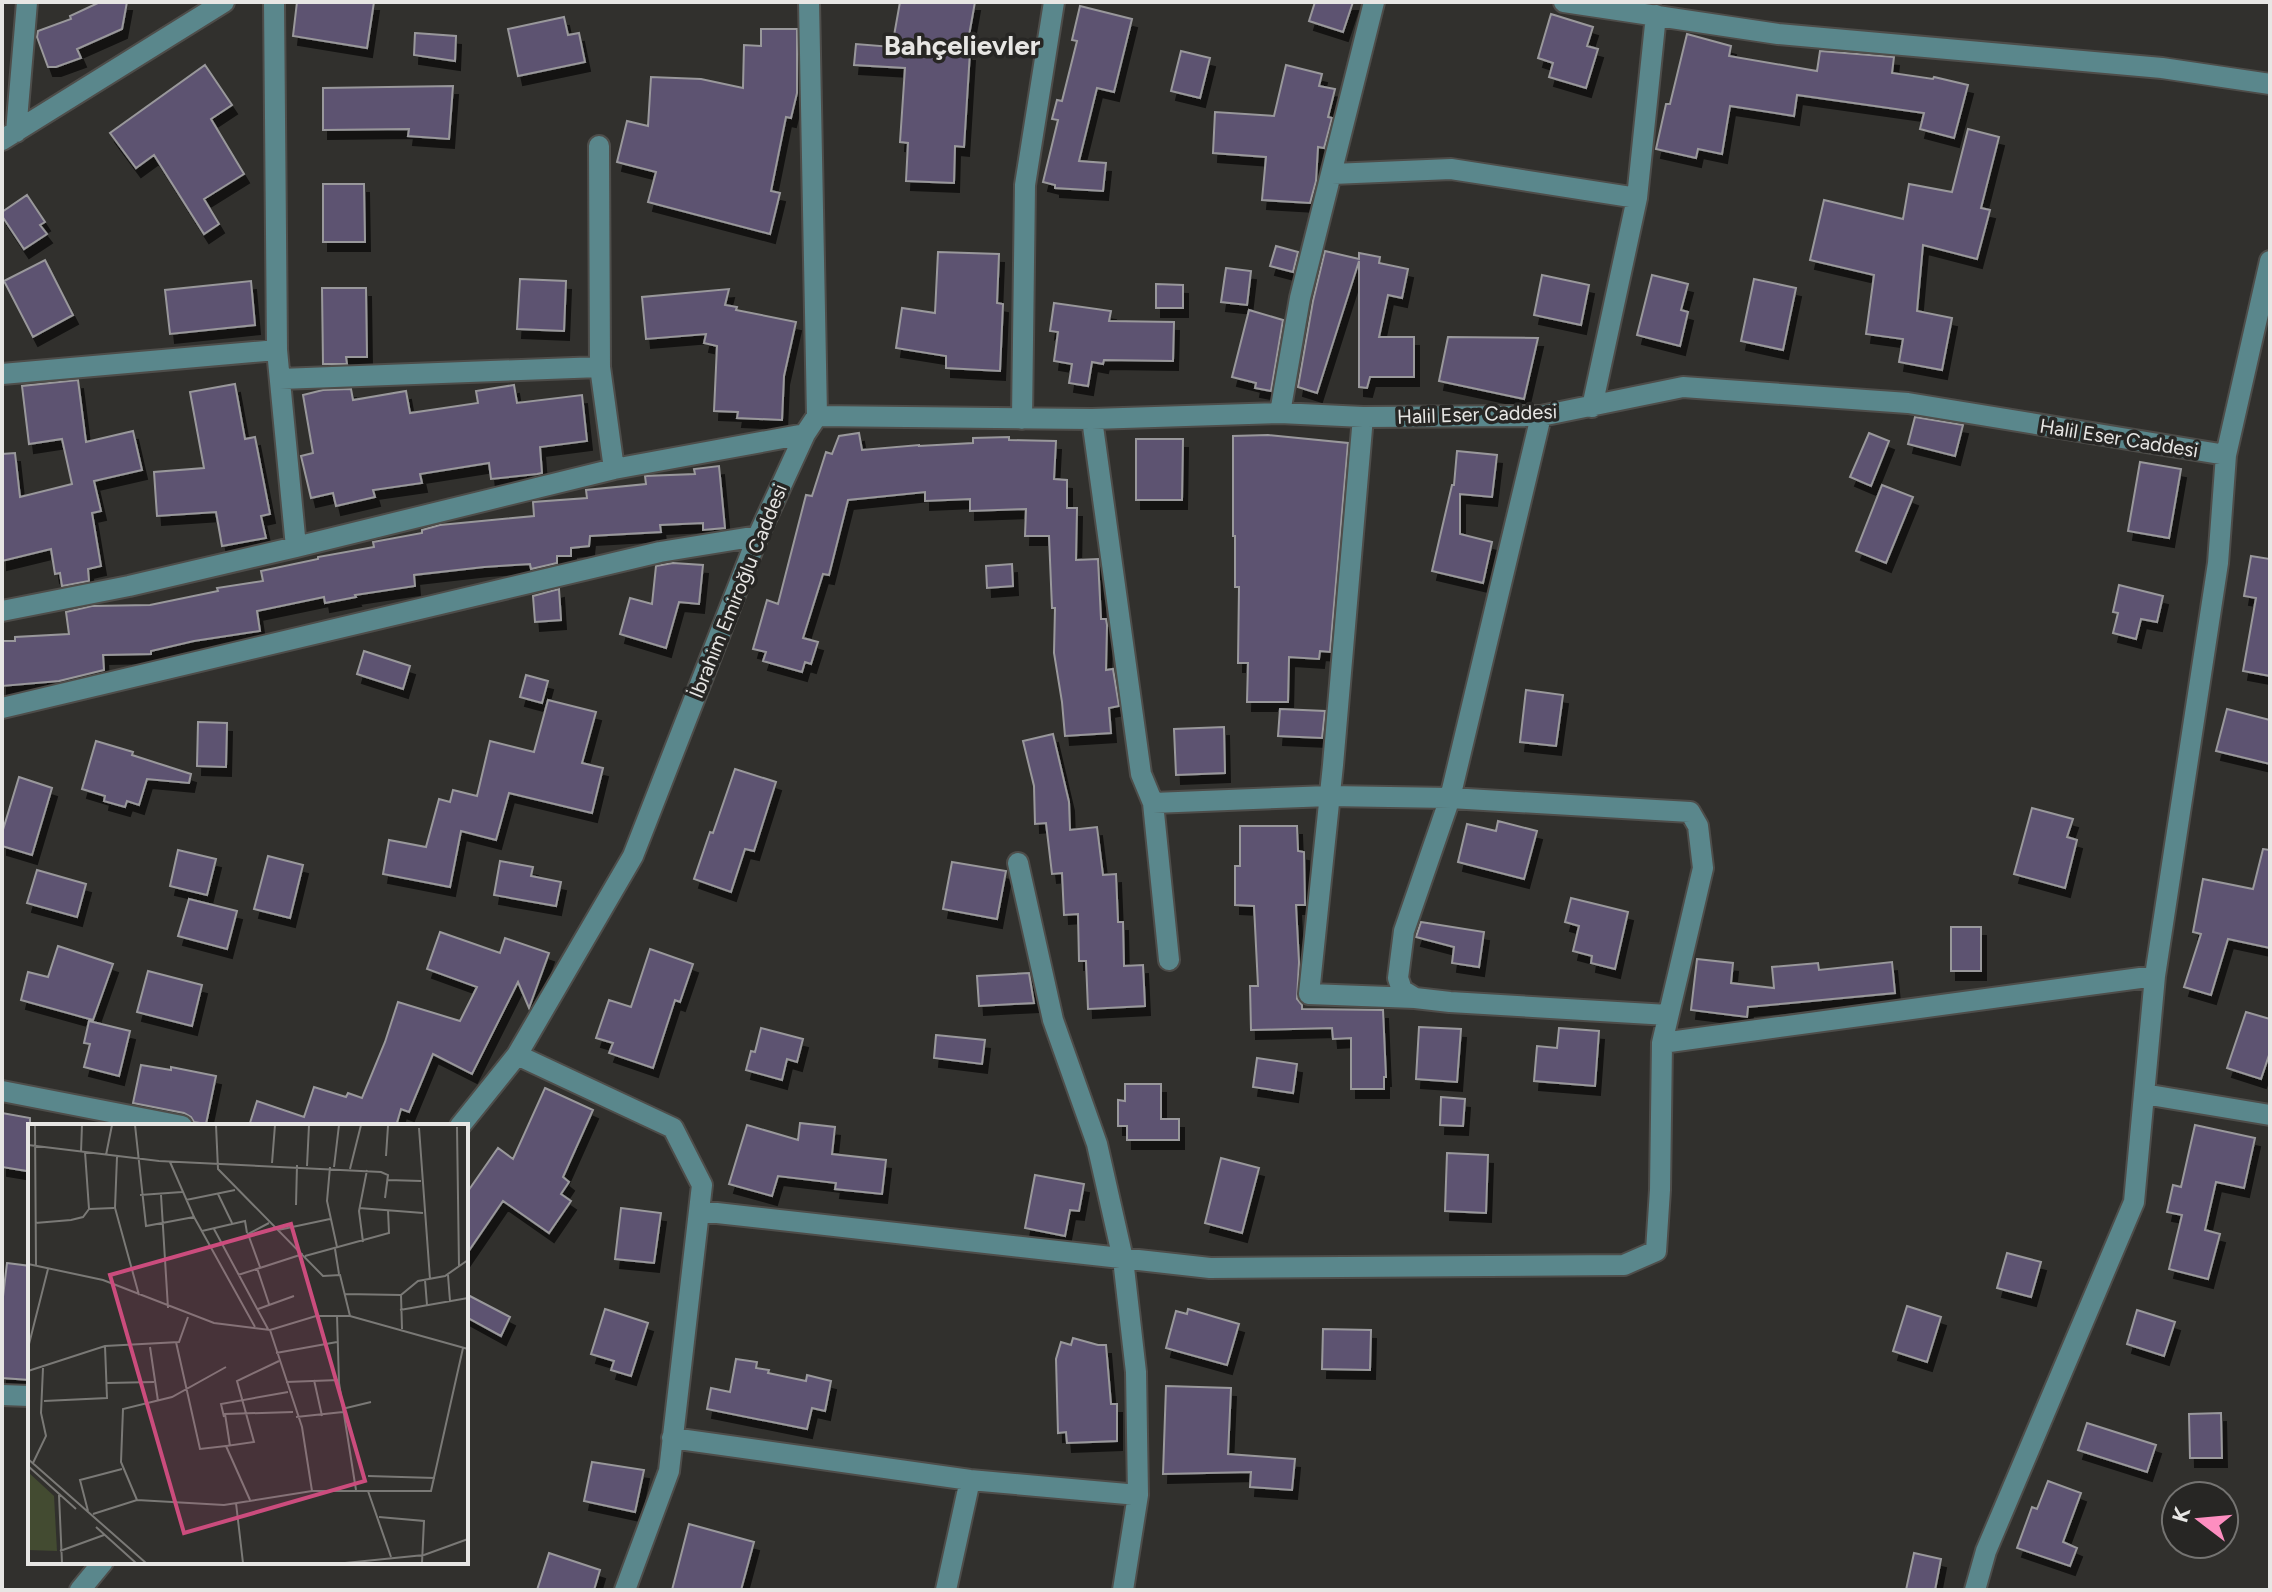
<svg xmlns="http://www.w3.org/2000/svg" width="2272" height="1592" viewBox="0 0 2272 1592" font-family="Figtree,sans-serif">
<defs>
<filter id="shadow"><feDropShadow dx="5" dy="9" stdDeviation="0" flood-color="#0009"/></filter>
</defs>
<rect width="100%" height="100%" fill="#31302d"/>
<path fill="#5d5271" stroke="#99989b" stroke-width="2" filter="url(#shadow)" d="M100,2H127L122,29L77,49L81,58L56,67H48L37,37L38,31L71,19L70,16Z
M297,2H374L367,48L293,36Z
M900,2H975L966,52H970L964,147L955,146L954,183L906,181L908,143L900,142L905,68L854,65L856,44L892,47Z
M1315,2H1353L1343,32L1309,21Z
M1080,6L1132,19L1114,92L1097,88L1079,161L1106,163L1103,191L1055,188V185L1043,182L1058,120L1052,119L1057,100L1062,101L1077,41L1072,40Z
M1551,14L1593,27L1587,46L1598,49L1586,88L1549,77L1553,63L1538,58Z
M564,17L568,35L579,33L585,62L518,76L508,29Z
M761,29H797V93L791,118L786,117L771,191L780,193L770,234L648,202L656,172L617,162L627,121L648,126L651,77L701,79L743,88L744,45L761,46Z
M415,33L456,36L455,61L414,55Z
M1687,34L1731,46L1729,56L1817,71L1820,51L1894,57L1892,73L1933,79L1934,77L1968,85L1954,138L1920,129L1924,113L1797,95L1794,116L1730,106L1722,154L1698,149L1696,158L1656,149L1666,104H1670Z
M1181,51L1210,58L1200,98L1171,91Z
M205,65L232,105L211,119L244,174L204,199L219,224L204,234L154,155L136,168L110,133Z
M1286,65L1322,74L1319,86L1335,89L1328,117L1332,118L1324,148L1318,147L1316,181L1310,203L1262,200L1266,157L1213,153L1215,112L1274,116Z
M453,86L449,139L408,136L409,129L323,130V88Z
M1968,129L1999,137L1981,208L1990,210L1977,259L1923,245L1917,311L1952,318L1942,370L1899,362L1903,339L1866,334L1874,275L1810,260L1824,200L1903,219L1909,184L1952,192Z
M323,184H364L365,242H323Z
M27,195L45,222L40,225L47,234L24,249L2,216V212Z
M1276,246L1298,252L1293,272L1270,266Z
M1325,251L1359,259V253L1380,257L1379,263L1408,269L1402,298L1388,295L1379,337H1414V377H1370L1367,388L1359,387V261L1317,393L1298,387L1313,301Z
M938,252L999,254L997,303L1003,304L1000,371L946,368V356L896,348L902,308L935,313Z
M45,260L73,315L33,337L4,281Z
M1226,268L1251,271L1247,305L1221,302Z
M1542,275L1589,285L1581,325L1534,315Z
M1652,275L1688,284L1681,310L1688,312L1680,346L1637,335Z
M520,279L566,281L564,331L517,329Z
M1754,279L1796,288L1783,350L1741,341Z
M251,281L255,325L170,334L165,290Z
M1156,284L1183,285V308H1156Z
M322,288H366L367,357H346L347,364H323Z
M729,289L725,305L737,307L736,310L796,322L784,376L782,420L737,418L738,412L714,411L717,346L704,343L706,334L646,339L642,297Z
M1054,303L1111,311L1109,321L1174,322L1173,361L1104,360L1103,364L1092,362L1088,386L1069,383L1072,364L1054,361L1058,332L1050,331Z
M1249,310L1283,320L1271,391L1255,388L1256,383L1232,377Z
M1448,337L1538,338L1524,399L1439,381Z
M78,380L86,442L133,431L142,470L94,481L101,511L92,513L101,566L88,569L89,581L62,586L60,573L55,574L51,549L2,561V454L15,453L20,497L72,484L62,439L29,444L22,386Z
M235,384L245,439L255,437L270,514L261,516L266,538L222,546L216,512L157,516L154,472L204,468L190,392Z
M514,385L517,403L582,395L587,441L540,447L542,473L537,474L491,479L489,463L420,474L422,483L373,490L375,497L336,506L333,493L311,498L301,456L313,453L303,395L323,390L351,389L353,400L406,391L410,413L478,403L476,391Z
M1915,417L1963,425L1955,456L1908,444Z
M859,433L862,450L919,445V446L973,443V438L1009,437V440L1056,441L1054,479L1067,480V508H1077L1076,560L1098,559L1101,619H1106L1107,625L1106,670L1113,669L1119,706L1109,708L1111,733L1065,736L1062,702L1054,653L1055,608H1052L1049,536H1025L1026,509L970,511V499L925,501V492L848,500L829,575L823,574L803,638L818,642L811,664L805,662L802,672L763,661L766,652L753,649L767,600L778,604L806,495L812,496L826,452L832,454L839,436Z
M1869,433L1889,441L1871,486L1850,477Z
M1268,435L1348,443L1330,652L1320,651L1319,659L1289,657L1288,702H1247L1248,663H1238L1239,587H1235V536H1233V436Z
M1136,439H1183L1182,500H1136Z
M1457,451L1497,455L1492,497L1460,494V534L1492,542L1483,583L1432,571L1452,485H1454Z
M2140,462L2181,469L2169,538L2128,531Z
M719,466L725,528L703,530V523L660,525L661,532L590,536L589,546L571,548V556H557V563L531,569L530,564L484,567L414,575L415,586L355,595L356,597L325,603L324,597L257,611L260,631L194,641L151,651V654L103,655L104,670L59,681L2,686V641H15V637L69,634L66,612L92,606L150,605L218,591L217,588L263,581L261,571L318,559V557L374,547L373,542L422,533V530L440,525L534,516L533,502L587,498L586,490L646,484L645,476L695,474L694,469Z
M1882,485L1913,497L1886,563L1856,551Z
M2251,556L2270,559V676L2243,671L2256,598L2244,596Z
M673,563L703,565L699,604L679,602L666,648L620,634L630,598L652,604L656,566Z
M1012,564L1013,586L987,588L986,566Z
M2119,585L2163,596L2157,622L2141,619L2136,639L2113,633L2118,613L2113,612Z
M559,589L561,620L535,622L533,596Z
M364,651L410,666L403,689L357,674Z
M526,675L548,681L542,703L520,697Z
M1526,690L1563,695L1556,746L1520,742Z
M548,700L596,712L582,763L603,768L592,813L509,793L496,840L461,831L450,887L383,874L389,840L426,847L439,799L450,802L453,790L477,796L490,741L534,752Z
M1280,709L1325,711L1322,738L1278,736Z
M2227,709L2270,720V764L2216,751Z
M198,722L227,723L226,767L197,766Z
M1224,727L1225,773L1176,775L1174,729Z
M1053,734L1069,802L1070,830L1097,827L1103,875L1116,874L1118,922H1123L1124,966L1143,965L1145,1006L1088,1009L1086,961H1079L1078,914L1064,915L1062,873L1052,874L1046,823L1035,824L1034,786L1023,741Z
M96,741L133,752L132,755L191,774L189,783L147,779L139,805L127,801L125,807L104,801L105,796L82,789Z
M735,769L776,782L754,851L745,849L731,892L694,879L710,832L713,833Z
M19,777L52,788L32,855L2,846V833Z
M2032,808L2073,819L2067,837L2077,840L2065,888L2014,874Z
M1498,821L1537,831L1524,879L1458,862L1467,824L1496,831Z
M1240,826H1297L1298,851L1304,852L1305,905H1296L1299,962L1297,999L1302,1005V1009L1383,1010L1386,1077H1384V1089H1351V1038L1333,1039L1332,1028L1251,1030L1250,986H1258L1254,906L1235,905V866H1240Z
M2263,849L2270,850V948L2228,939L2211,995L2184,987L2201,934L2193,932L2203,879L2253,889Z
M178,850L216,859L207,895L170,886Z
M268,856L303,865L290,918L254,909Z
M500,861L533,867L531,876L561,882L556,906L494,895Z
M952,862L1006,871L997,919L943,909Z
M37,870L86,884L77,917L27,903Z
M1571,898L1628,912L1615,969L1591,963L1592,956L1573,951L1579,926L1565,922Z
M189,899L237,911L227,949L178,936Z
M1421,922L1484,932L1479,967L1452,963L1454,947L1416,937Z
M1951,927H1981V971H1951Z
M440,932L500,953L505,938L549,953L529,1008L518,982L472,1074L433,1054L409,1112L401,1109L396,1126H249L257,1101L304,1117L314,1087L346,1097L348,1093L362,1098L385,1042L398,1002L460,1021L477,987L427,969Z
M58,946L113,964L93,1020L21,1000L28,972L48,977Z
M650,949L693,964L680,1002L675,1000L653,1068L609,1053L613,1043L596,1038L609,1000L631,1007Z
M1697,959L1733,963L1731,983L1774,988L1772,967L1818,963L1819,970L1892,962L1895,993L1748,1007L1747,1017L1691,1010Z
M148,971L202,985L192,1026L137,1012Z
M1029,973L1034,1003L979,1006L977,976Z
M2246,1012L2270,1019V1052L2261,1079L2227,1068Z
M89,1021L130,1031L119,1076L84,1067L90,1044L84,1043Z
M1419,1027L1461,1029L1457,1082L1416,1079Z
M761,1028L803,1039L797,1062L787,1059L782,1080L746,1070L751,1051L755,1052Z
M1559,1028L1599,1031L1595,1086L1534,1081L1537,1046L1557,1048Z
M936,1035L985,1040L982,1064L934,1058Z
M1257,1058L1297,1064L1293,1093L1253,1087Z
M141,1065L171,1070V1067L216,1076L206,1124L194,1122L191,1117L184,1113L133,1103Z
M1125,1084H1161V1119H1179V1140H1127V1126H1118V1100L1125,1101Z
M545,1088L593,1110L563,1177L569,1182L561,1194L571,1201L549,1233L503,1201L466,1255V1194L498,1148L513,1159Z
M1441,1097L1465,1099L1463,1126L1440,1125Z
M2,1113L30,1118V1154L27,1171L2,1167Z
M800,1123L835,1127L832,1154L886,1160L882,1194L835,1189L836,1183L778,1176L772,1196L729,1184L747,1125L798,1140Z
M2195,1125L2255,1138L2244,1188L2216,1182L2205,1230L2220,1234L2208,1279L2169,1269L2182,1215L2167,1212L2173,1185L2181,1187Z
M1447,1153L1488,1155L1486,1213L1445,1211Z
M1221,1158L1259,1168L1242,1233L1205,1223Z
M1035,1175L1084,1184L1079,1211L1070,1210L1065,1236L1025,1228Z
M621,1208L661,1213L654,1263L615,1259Z
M2007,1253L2041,1262L2031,1297L1997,1288Z
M7,1263L30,1266V1380L2,1378V1305Z
M466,1294L510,1317L501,1336L466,1317Z
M1907,1306L1941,1317L1927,1362L1893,1351Z
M605,1309L648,1323L631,1376L611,1370L614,1361L591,1354Z
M1188,1309L1239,1324L1227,1365L1166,1348L1176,1311L1187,1314Z
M2137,1310L2175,1322L2164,1356L2127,1344Z
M1323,1329L1371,1330L1370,1370L1322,1369Z
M1073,1338L1098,1345H1106L1111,1404H1117V1441L1067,1443L1066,1432L1058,1433L1056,1359L1061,1342L1071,1345Z
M736,1359L757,1362L756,1368L769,1370L768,1373L806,1381L807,1375L831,1381L825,1411L812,1408L807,1429L707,1409L711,1388L730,1392Z
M1166,1386L1231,1388L1228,1454L1295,1459L1292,1490L1250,1487L1251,1472L1163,1474Z
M2221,1413L2222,1458H2190L2189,1414Z
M2087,1423L2156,1445L2147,1472L2078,1450Z
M592,1462L644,1470L635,1512L584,1501Z
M2048,1481L2081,1493L2063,1542L2077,1548L2070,1566L2017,1548L2032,1507L2037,1509Z
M689,1524L754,1542L741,1590H672Z
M549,1553L600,1570L594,1590H537Z
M1914,1553L1941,1559L1935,1590H1906Z"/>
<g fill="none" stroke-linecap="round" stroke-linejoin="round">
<g stroke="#4e4d4a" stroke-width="24">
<path id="minor" d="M274,2L277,350L296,547
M1564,2L1778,34L2162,68L2270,84
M16,132L27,2
M2,140L224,2
M599,146L600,367L614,469
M1332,174L1451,169L1637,198
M2,374L277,350
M280,379L600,367
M1592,407L1637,198L1656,15
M1280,413L1300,298L1374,2
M817,416L1092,419L1280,413L1363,417L1541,416L1683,387L1908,403L2226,455
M1541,416L1450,798L1404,931L1398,978L1402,990L1415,998L1450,1002L1668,1015
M1363,417L1333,765L1309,994L1415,998
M1022,419L1025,185L1054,2
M1092,419L1141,774L1153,803L1329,796L1450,798L1690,812L1698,826L1703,868L1662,1043L2155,976
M2,611L129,586L296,547L614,469L805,434
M2,708L660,552L758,536
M1153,803L1169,960
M1018,863L1053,1020L1097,1144L1123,1259L1136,1372L1138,1495L1123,1590
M517,1055L673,1128L702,1185L669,1471L625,1590
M2,1091L182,1126
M2144,1094L2270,1115
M460,1126L517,1055L633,856L758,536L805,434L817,416L809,2
M699,1211L1210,1268L1624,1265L1656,1251L1660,1190L1662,1043
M2,1395L30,1396
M672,1438L970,1480L1138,1495
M80,1590L103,1562
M946,1590L970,1480
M1975,1590L1986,1551L2134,1202L2155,976L2218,563L2226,455L2270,261"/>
</g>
<use href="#minor" stroke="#5a878c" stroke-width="20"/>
</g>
<g text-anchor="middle" stroke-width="7" stroke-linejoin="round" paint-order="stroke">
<g font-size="20" fill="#e7e6e4" stroke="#272624">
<text transform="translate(1477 414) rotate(-2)" y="7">Halil Eser Caddesi</text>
<text transform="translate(2119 438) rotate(9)" y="7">Halil Eser Caddesi</text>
<text transform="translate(738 591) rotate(-68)" y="7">İbrahim Emiroğlu Caddesi</text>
</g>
<g font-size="28" font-weight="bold" fill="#e7e6e4" stroke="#272624">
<text x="962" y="55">Bahçelievler</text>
</g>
</g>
<g transform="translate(28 1124)">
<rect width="440" height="440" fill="#31302d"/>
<path d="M0,348L26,372L29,427L0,426Z" fill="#434b31"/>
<path fill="none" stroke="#7a7976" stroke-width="2" d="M7,1L8,142M107,1L118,102L166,93L142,38M188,1L190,45L295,152L312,151L322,192M352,1H440M429,3L431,143M391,4L402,155M0,21L131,37L353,48L360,51L357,74M53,28L54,1M57,28L61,85M78,31L84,1M358,32L360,2M89,33L87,84L111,171M244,39L247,1M279,42L281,1M302,43L299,77L309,123M306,43L311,1M322,45L333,1M360,56L393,57M190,70L204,99M112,71L154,68M133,71L140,184M158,76L207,66M268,81L269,41M331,84L395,89M61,85L86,84M166,93L227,203M7,99L43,96L55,93L61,85M186,105L240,205M250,106L302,95M174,107L217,97L219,109M335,118L331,87L339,46M307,125L311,150M277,132L361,109L360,86M0,140L75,156L186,199L242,206L288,192H322L440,225M232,143L220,110L241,99M229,144L241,180M210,151L275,130M420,151L422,177M397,156L399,181M317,170L373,171M230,185L266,172M372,186L440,174M309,191L311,259L328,366M374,205L373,171L390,157L417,152L440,136M242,206L274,303L284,367M148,218L172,325L198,322M122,223L130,277M0,224L20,145M248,229L309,218M0,247L77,222L151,218L160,193M286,256L294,292M258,258L311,256M79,259L126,258M16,277L79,274L77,222M314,285L343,278M196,293L193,280L260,268M268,293L315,288M202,322L197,290L265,288M0,335L118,439M5,339L18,312L13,289L15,244M0,342L48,385M340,352L407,354M340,367L363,433M31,371L34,439M109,376L93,338L95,285L144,273L198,243M222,376L198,322L226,318L209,257L251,237M208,379L215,439M60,387L52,356L94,345M65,390L109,376L196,381L284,367H403L435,224M351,393L396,397L394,439M68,403L108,439M32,427L76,411M317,439L396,431L440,415"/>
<path fill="#cb4c7d" fill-opacity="0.15" stroke="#cb4c7d" stroke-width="4" d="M263,100L337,357L156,409L82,151Z"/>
<rect width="440" height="440" fill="none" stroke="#e7e6e4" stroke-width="4"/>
</g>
<rect width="2272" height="1592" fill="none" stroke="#e7e6e4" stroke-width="8"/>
<g transform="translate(2200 1520) rotate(286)"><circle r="38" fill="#272624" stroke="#747371" stroke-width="2"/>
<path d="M0-6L14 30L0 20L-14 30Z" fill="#fd8ec0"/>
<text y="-12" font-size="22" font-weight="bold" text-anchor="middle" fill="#e7e6e4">K</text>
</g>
</svg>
